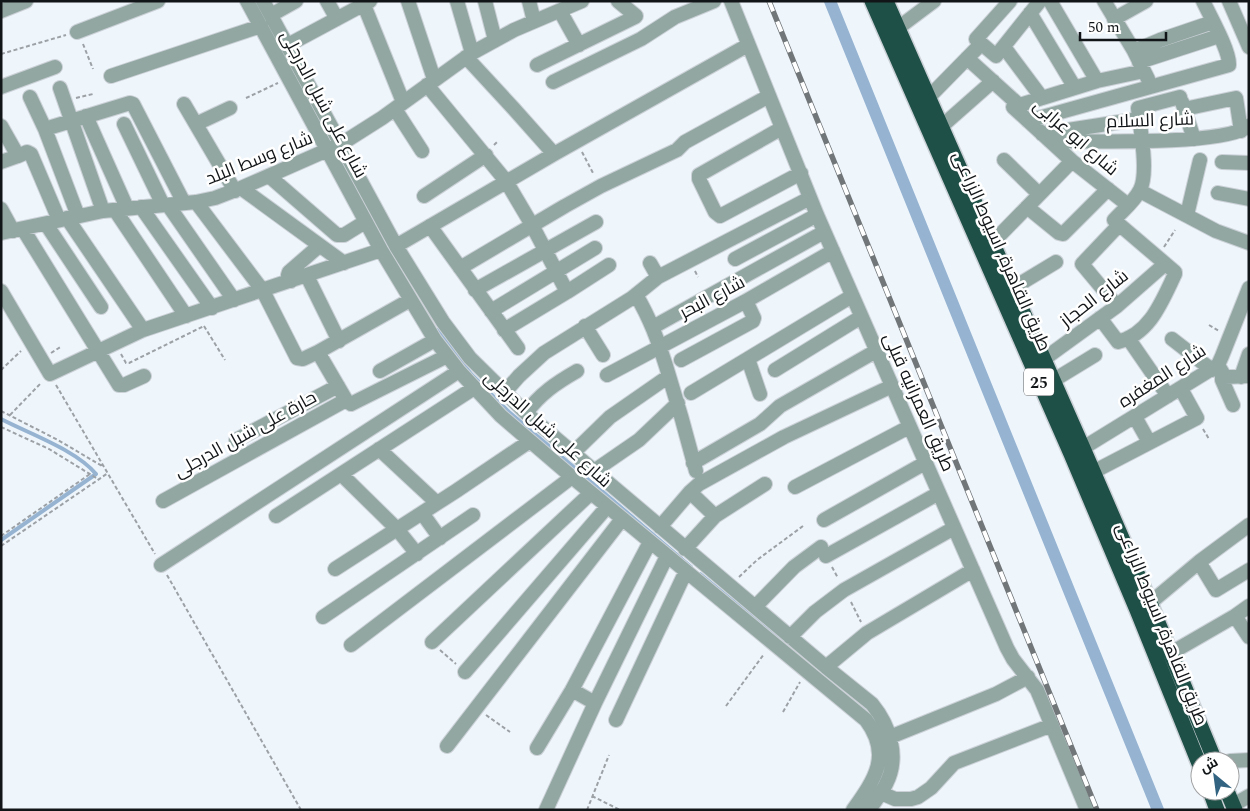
<svg xmlns="http://www.w3.org/2000/svg" width="1250" height="811" viewBox="0 0 1250 811" font-family="Spectral,Cairo,serif">
<rect width="100%" height="100%" fill="#eef5fb"/>
<g fill="none" stroke-linecap="round" stroke-linejoin="round">
<path stroke="#96b4d2" stroke-width="4" d="M381,236L395,260
M437,330L471,374L509,412L691,567
M1,419C30,434 76,450 96,474L1,540
M700,574L873,716"/>
<path stroke="#96b4d2" stroke-width="12" d="M830,1L1158,810"/>
<g stroke="#cbd1d7" stroke-width="16">
<path id="minor" d="M247,1L381,250L435,340L459,371L501,416L572,477L866,720C892,755 875,779 853,810
M263,1L396,246L443,322L470,358L526,413L826,667L872,704C890,726 900,757 886,784C882,793 875,801 869,810
M327,1L337,19
M408,1L434,79
M457,1L472,53
M485,1L495,40
M529,1L534,21
M731,1L817,215L1007,648L1013,659L1037,690L1087,810
M1010,1L976,39L996,56L1040,1
M1050,1L1097,81
M1104,1L1134,51L1148,79
M1229,1L1249,47
M364,5L403,102
M1,11L26,1
M560,11L579,45
M1030,13L1075,88
M271,15L296,1
M1114,19L1146,1
M898,28L934,1
M77,32L158,1
M288,45L370,1
M1004,47L1042,98
M1134,51L1160,40L1213,22
M466,57L514,109L554,154
M967,58L1019,105
M1139,62L1219,36
M537,65L635,17L636,16L618,1
M111,76L261,26
M553,82L641,39L675,17L714,1
M427,85L506,181L532,225L567,292
M1,87L55,67
M60,88L103,211
M30,97L45,129L78,216
M929,97L981,44
M1182,102L1194,139
M184,104L235,191
M395,109L422,151
M1184,109L1236,98L1241,131
M86,116L127,208
M1028,121L1229,65C1230,51 1210,16 1203,1
M124,124L163,205
M196,124L230,108
M1,126L18,156L27,152L31,154L59,220
M942,126L993,81
M782,128L699,175V179L715,212L720,216L801,173
M45,129L130,103L133,104L184,203
M1042,134L1139,119
M1050,141C1089,141 1222,146 1249,126
M1004,160L1039,194
M1,162L18,156
M1222,162L1249,163
M269,176L337,235H344L365,222
M241,188L344,263
M1140,191L1216,231L1249,243
M1218,193L1249,199
M424,196L486,155
M196,202L263,291L297,358L303,359L318,352L410,300
M168,205L234,300
M1128,205L1072,161L1013,107L1097,81L1144,71
M141,207L212,308
M1027,207L1059,233L1063,234L1108,189
M1,209L13,231
M115,210L186,316
M1187,215L1200,160
M67,218L143,330
M46,224L101,307
M430,226L518,348
M23,229L119,385H124L144,376
M1,233L103,211L196,202L215,198L241,188L341,144L382,118L472,53L514,30L582,1
M993,242L1072,161
M396,246L554,154L748,45
M735,259L817,215
M650,263L658,277
M460,268L565,206L601,186L677,150L685,142L769,96
M307,276L339,341
M291,281L288,275L289,272L319,246
M1013,288L1056,262
M475,290L596,222
M1,291L50,374L143,330L381,250
M636,295C650,318 658,341 666,366C677,401 687,436 696,471
M1117,306L1082,264L1119,225
M491,311L595,248
M1100,318L1118,342C1150,334 1162,301 1175,274V272L1114,220C1123,210 1134,202 1140,190C1149,173 1140,128 1138,108L1180,97
M585,326L603,355
M653,327L824,232
M504,330L567,292L609,265
M1128,338L1168,396
M1172,339L1212,370
M318,352L346,400L351,404L447,356
M748,359L760,394
M1044,359L1117,306L1165,264
M681,360L753,321L754,318L746,301
M1218,365L1225,377L1249,376
M775,370L861,317
M380,371L435,340
M1222,374V380L1233,405
M607,375L746,301L833,251
M1241,377L1249,354
M1054,380L1095,355
M504,393L519,376L544,353L632,298L658,277L810,198
M691,393L852,296
M526,413C540,394 556,383 577,371
M1135,417L1149,442
M236,440L338,386
M1083,448L1218,365L1222,356L1249,288
M379,449L437,503
M573,453L610,417L669,376
M693,463L760,424L780,406L876,351
M594,471L639,440L678,403
M1093,472L1197,418L1181,389
M341,474L397,529L417,554
M795,487L909,427
M690,492L715,516
M163,501L346,400
M422,513L440,538
M276,516L474,388
M824,520L925,463
M660,527L690,492L699,484L784,437L892,386
M685,549L715,516L765,484
M826,556L939,493
M1199,562L1216,590L1249,570
M161,565L459,371
M335,569L456,491L530,441
M1150,603L1199,562L1249,525
M755,607L794,567L821,547
M1235,616L1249,637
M323,617L473,515
M790,637L815,612L844,590L954,528
M432,642L591,493
M351,645L572,477
M1171,653L1235,616L1249,606
M826,667L867,633L973,570
M465,672L607,507
M572,690L595,703
M616,720L686,571
M890,737L996,694L1028,677
M447,746L622,519
M537,748L572,690L650,542
M1230,761L1249,760
M881,793L895,799H911L918,797L931,788L954,763L1052,725
M1233,805L1249,796
M546,810L595,703L667,556"/>
</g>
<g stroke="#cbd1d7" stroke-width="18">
<path id="highway" d="M872,1L1071,454L1137,610L1200,766
M886,1L1083,448L1150,603L1215,761
M1210,791L1217,810
M1227,791L1235,810"/>
</g>
<path stroke="#9ca1a6" stroke-width="2" stroke-dasharray="4 2.5" stroke-linecap="butt" d="M83,44L93,69
M1,54L66,35
M76,98L93,94
M246,98L278,83
M494,145L498,141
M582,152L594,175
M1164,247L1175,230
M695,271L698,277
M1209,325L1219,331
M204,326L225,360
M51,353L62,346
M121,354L126,363H129L204,326
M1,370L21,351
M56,385L155,554
M1,411L58,440L102,466
M10,415L41,383
M1,427L49,449L98,479
M1203,429L1209,439
M1,536L90,474
M1,546L108,473
M832,567L838,578
M167,575L301,810
M739,577L757,560L803,526
M851,602L861,622
M440,650L456,664
M726,706L764,654
M783,712L800,682
M486,715L510,732
M592,796L620,810
M587,810L609,755"/>
<use href="#minor" stroke="#92a7a2" stroke-width="14"/>
<use href="#highway" stroke="#1f5047" stroke-width="15"/>
<g stroke="#717679" stroke-width="5.5">
<path id="rail" d="M769,1L1097,810"/>
</g>
<use href="#rail" stroke="#fff" stroke-width="4" stroke-dasharray="11" stroke-linecap="butt"/>
</g>
<g text-anchor="middle" stroke-width="5" stroke-linejoin="round" paint-order="stroke">
<rect fill="#fff" stroke="#595b5d" stroke-width="1" x="1024" y="368.5" width="30" height="27" rx="4"/>
<g font-size="16" font-weight="bold" fill="#121517">
<text x="1039" y="388">25</text>
</g>
<g font-size="18" fill="#121517" stroke="#fff">
<text transform="translate(324 104) rotate(62)" y="6">شارع على شبل الدرجلى</text>
<text transform="translate(1150 120) rotate(-2)" y="6">شارع السلام</text>
<text transform="translate(1076 137) rotate(41)" y="6">شارع ابو عرابى</text>
<text transform="translate(259 158) rotate(-22)" y="6">شارع وسط البلد</text>
<text transform="translate(1002 251) rotate(66)" y="6">طريق القاهرة, اسيوط الزراعى</text>
<text transform="translate(712 297) rotate(-28)" y="6">شارع البحر</text>
<text transform="translate(1094 298) rotate(-38)" y="6">شارع الحجاز</text>
<text transform="translate(1162 376) rotate(-33)" y="6">شارع المغفره</text>
<text transform="translate(919 402) rotate(66)" y="6">طريق العمرانيه قبلى</text>
<text transform="translate(548 429) rotate(42)" y="6">شارع على شبل الدرجلى</text>
<text transform="translate(245 434) rotate(-29)" y="6">حارة على شبل الدرجلى</text>
<text transform="translate(1162 624) rotate(68)" y="6">طريق القاهرة, اسيوط الزراعى</text>
</g>
</g>
<rect width="1250" height="811" fill="none" stroke="#121517" stroke-width="5"/>
<g transform="translate(1215 776) rotate(331)"><circle r="24" fill="#ffffff" stroke="#a0a1a2"/>
<path d="M0-4L9 19L0 12L-9 19Z" fill="#326381"/>
<text y="-8" font-size="14" font-weight="bold" text-anchor="middle" fill="#121517">ش</text>
</g>
<path d="M1080 32v8h86v-8" fill="none" stroke="#121517" stroke-width="2.5"/>
<text x="1088" y="32" font-size="15" fill="#121517" stroke="#ffffff" stroke-width="4" paint-order="stroke">50 m</text>
</svg>
